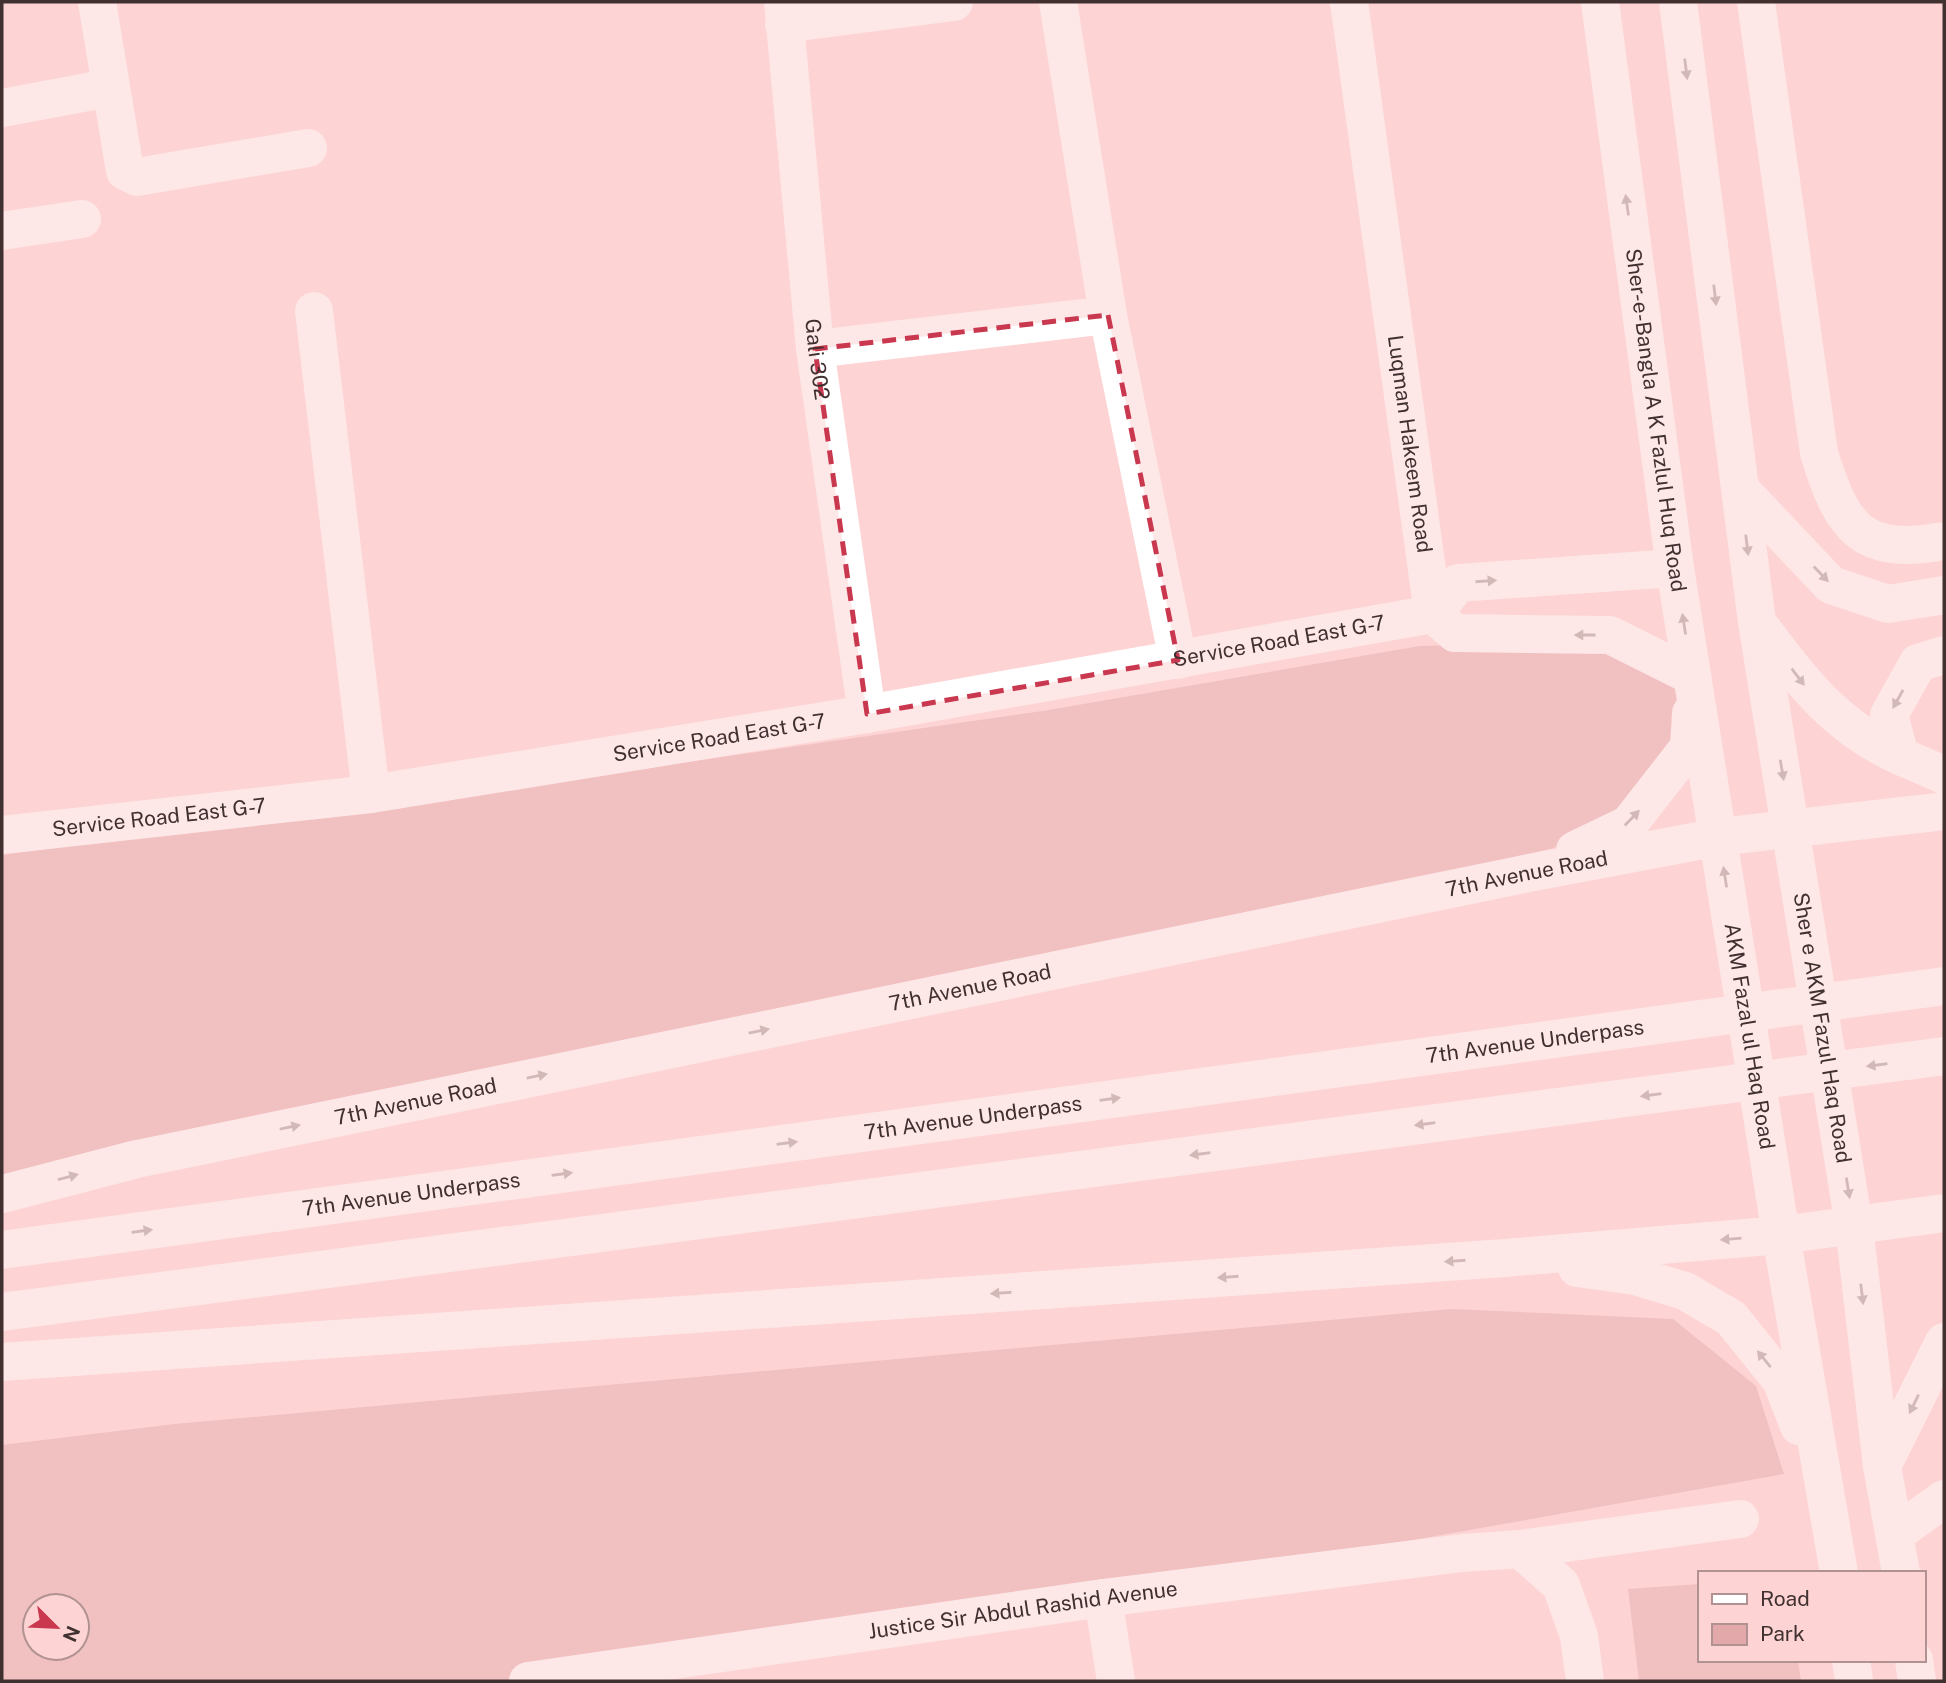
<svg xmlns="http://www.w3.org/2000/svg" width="1946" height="1683" viewBox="0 0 1946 1683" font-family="'Public Sans',sans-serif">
<rect width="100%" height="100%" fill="#fdd3d4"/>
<path fill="#e2a8aa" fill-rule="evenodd" d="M1543,643L1616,654L1679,682L1675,742L1629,824L1553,848L984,984L2,1176V855L414,801L1043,711L1420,646Z
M1452,1309L1673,1319L1756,1386L1784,1474L1009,1612L529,1681H2V1445L175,1424ZM35,1606H77V1648H35Z
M1699,1584V1660H1798L1801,1681H1639L1628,1589Z"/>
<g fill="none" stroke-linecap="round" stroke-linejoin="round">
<g stroke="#fff" stroke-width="38">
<path d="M97,2L125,171L137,177L308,148"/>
<path id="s1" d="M783,2L815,349L867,714"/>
<path d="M1058,2L1108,315L1178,660"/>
<path id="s2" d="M1349,2L1433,614"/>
<path d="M1756,2L1819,453C1842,528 1861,556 1944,541"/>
<path d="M784,24L954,2"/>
<path d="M2,108L109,88"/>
<path d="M2,231L82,219"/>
<path d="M314,311L371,794"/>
<path d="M815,349L1108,315"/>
<path d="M1433,614L1455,633L1610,635L1692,676"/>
<path d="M1433,614L1458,583L1675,568"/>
<path id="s3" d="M2,835L371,794L867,714L1433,614"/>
<path d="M1520,1549L1561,1585L1579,1636L1585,1681"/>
<path d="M1103,1598L1116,1681"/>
<path id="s4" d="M528,1681L1103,1598L1462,1553L1520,1549L1740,1519"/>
</g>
<g stroke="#fff" stroke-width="38">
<path id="s5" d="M1600,2L1675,568L1781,1235L1839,1573"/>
<path id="s6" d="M1678,2L1757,622L1854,1226L1882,1466L1901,1573"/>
<path d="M1740,489L1831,585L1888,604L1944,595"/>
<path d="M1763,630C1802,683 1838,728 1900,756"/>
<path d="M1944,655L1918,663L1889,715L1900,756L1944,775"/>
<path d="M1575,850L1629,824L1689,747L1691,713"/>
<path id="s7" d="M2,1194L137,1159L1529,873L1719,837L1944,811"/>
<path id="s8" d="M2,1250L1944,986"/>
<path d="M1577,1268L1635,1276L1685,1291L1731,1318L1781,1380L1799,1426"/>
<path d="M2,1312L1944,1056"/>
<path d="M2,1362L1505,1258L1781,1235L1944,1213"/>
<path d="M1882,1466L1944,1342"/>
<path d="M1895,1534L1944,1499"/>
<path d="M1851,1660L1854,1681"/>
<path d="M1914,1660L1917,1681"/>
</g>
</g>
<defs><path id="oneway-solid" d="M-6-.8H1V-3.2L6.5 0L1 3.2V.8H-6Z" transform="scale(1.75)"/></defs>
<g fill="#a09898">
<use href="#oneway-solid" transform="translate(1686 69) rotate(83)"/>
<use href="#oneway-solid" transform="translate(1627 205) rotate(-98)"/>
<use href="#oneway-solid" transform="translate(1715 295) rotate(83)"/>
<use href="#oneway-solid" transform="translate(1747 545) rotate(83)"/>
<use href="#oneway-solid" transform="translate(1821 574) rotate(46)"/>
<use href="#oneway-solid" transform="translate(1486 581) rotate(-4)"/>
<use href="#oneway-solid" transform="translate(1684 624) rotate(-99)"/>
<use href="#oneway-solid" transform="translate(1585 635) rotate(-180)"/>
<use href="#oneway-solid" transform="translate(1798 677) rotate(53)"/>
<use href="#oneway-solid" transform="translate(1898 699) rotate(119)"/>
<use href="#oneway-solid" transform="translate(1782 770) rotate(80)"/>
<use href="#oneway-solid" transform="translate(1632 818) rotate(-46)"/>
<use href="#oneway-solid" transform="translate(1725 877) rotate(-99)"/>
<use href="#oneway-solid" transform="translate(759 1031) rotate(-12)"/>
<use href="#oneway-solid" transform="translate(1877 1065) rotate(172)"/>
<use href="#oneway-solid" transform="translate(537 1076) rotate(-12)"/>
<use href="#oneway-solid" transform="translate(1651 1095) rotate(172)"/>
<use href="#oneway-solid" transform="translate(1110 1099) rotate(-8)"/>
<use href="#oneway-solid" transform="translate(1425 1124) rotate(172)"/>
<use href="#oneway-solid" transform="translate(290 1127) rotate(-12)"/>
<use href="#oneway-solid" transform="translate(787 1143) rotate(-8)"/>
<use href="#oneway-solid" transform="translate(1200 1154) rotate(172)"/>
<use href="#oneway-solid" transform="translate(562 1174) rotate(-8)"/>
<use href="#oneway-solid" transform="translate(68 1177) rotate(-15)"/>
<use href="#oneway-solid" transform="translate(1848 1188) rotate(81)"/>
<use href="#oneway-solid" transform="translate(142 1231) rotate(-8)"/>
<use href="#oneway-solid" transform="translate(1731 1239) rotate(175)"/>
<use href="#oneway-solid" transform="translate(1455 1261) rotate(176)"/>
<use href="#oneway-solid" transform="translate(1228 1277) rotate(176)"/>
<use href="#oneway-solid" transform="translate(1001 1293) rotate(176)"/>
<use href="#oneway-solid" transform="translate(1862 1294) rotate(83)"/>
<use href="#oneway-solid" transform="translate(1764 1359) rotate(-129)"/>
<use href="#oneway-solid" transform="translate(1914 1404) rotate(116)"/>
</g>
<path d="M0 0H1946V1683H0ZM1108,315L1178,660L867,714L815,349Z" fill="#fdd3d4" fill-opacity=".55" fill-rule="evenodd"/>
<path fill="none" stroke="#c9384f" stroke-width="5" stroke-dasharray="14 9" stroke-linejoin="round" d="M1108,315L1178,660L867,714L815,349Z"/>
<g text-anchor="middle" stroke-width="7" stroke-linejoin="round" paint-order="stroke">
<g font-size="21" fill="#403030" stroke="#fdd3d4">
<text dy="7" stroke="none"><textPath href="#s1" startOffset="359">Gali 302</textPath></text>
<text dy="7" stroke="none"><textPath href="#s5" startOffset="422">Sher-e-Bangla A K Fazlul Huq Road</textPath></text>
<text dy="7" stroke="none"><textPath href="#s2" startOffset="446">Luqman Hakeem Road</textPath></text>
<text dy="7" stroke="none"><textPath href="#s3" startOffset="1292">Service Road East G-7</textPath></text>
<text dy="7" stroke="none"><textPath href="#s3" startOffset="724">Service Road East G-7</textPath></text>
<text dy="7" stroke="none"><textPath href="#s3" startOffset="158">Service Road East G-7</textPath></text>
<text dy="7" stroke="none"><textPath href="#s7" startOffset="1558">7th Avenue Road</textPath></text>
<text dy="7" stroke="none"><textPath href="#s7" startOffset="990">7th Avenue Road</textPath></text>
<text dy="7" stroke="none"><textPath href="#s6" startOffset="1036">Sher e AKM Fazul Haq Road</textPath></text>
<text dy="7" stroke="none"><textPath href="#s5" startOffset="1045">AKM Fazal ul Haq Road</textPath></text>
<text dy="7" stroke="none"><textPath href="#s8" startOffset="1547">7th Avenue Underpass</textPath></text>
<text dy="7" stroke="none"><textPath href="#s7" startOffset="424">7th Avenue Road</textPath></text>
<text dy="7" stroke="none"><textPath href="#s8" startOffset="980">7th Avenue Underpass</textPath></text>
<text dy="7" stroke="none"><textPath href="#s8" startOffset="413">7th Avenue Underpass</textPath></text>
<text dy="7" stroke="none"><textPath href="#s4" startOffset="500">Justice Sir Abdul Rashid Avenue</textPath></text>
</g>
</g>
<rect width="1946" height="1683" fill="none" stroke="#403030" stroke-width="7"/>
<rect x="1698" y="1571" width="228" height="91" fill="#fdd3d4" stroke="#b19292" stroke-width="2"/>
<rect x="1712" y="1594" width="35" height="10" fill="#ffffff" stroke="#b19292" stroke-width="2"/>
<text x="1760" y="1606" font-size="21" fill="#403030">Road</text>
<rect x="1712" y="1624" width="35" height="21" fill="#e2a8aa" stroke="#b19292" stroke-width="2"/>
<text x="1760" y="1641" font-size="21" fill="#403030">Park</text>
<g transform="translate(56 1627) rotate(114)"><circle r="33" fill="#fdd3d4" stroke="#b19292" stroke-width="2"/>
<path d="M0-5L12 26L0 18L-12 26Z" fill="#c9384f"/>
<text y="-10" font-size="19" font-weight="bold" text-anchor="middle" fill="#403030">N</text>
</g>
</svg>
